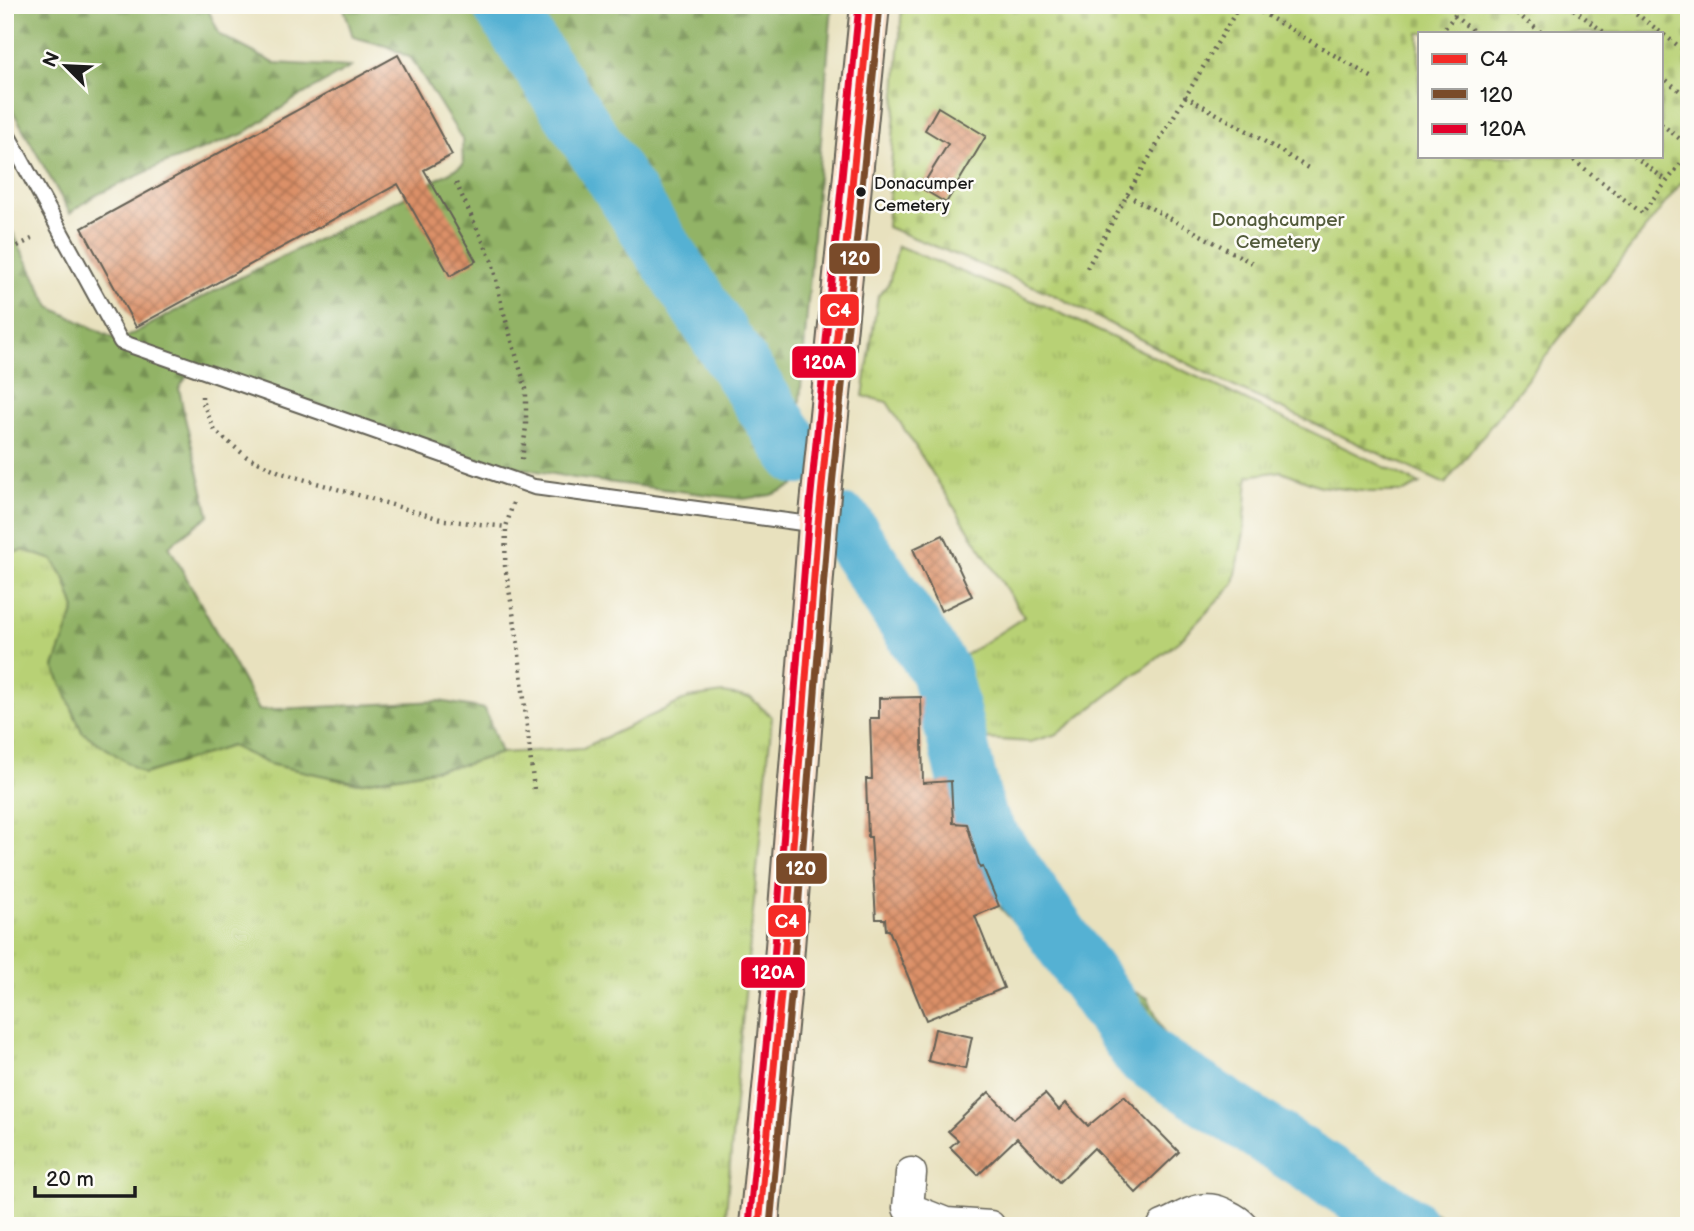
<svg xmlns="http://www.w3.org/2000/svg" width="1694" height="1231" viewBox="0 0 1694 1231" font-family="'Balsamiq Sans',sans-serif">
<defs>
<pattern id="grass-tufts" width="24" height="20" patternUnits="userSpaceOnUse" patternTransform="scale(1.75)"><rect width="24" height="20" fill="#b8d175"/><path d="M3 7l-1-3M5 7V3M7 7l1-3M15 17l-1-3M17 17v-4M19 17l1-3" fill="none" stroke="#9eb365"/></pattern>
<pattern id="forest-firs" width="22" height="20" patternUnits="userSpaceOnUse" patternTransform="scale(1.75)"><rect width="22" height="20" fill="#92b366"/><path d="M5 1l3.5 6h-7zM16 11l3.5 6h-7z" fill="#769153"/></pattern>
<pattern id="cemetery-stones" width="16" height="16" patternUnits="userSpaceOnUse" patternTransform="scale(1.75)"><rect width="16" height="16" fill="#b8d175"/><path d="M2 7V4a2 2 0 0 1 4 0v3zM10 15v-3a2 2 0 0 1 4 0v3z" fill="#9eb365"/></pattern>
<pattern id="building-cross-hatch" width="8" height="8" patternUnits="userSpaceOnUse" patternTransform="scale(1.75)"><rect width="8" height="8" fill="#db9067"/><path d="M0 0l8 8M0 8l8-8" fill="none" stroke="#b17554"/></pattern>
</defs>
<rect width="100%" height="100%" fill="#fdfcf7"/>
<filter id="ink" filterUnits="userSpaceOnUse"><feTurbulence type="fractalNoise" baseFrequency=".0143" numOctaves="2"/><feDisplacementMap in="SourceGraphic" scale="14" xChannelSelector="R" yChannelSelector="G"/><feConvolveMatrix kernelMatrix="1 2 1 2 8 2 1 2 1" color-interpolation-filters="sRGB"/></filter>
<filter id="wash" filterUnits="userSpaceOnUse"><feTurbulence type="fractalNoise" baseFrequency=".00686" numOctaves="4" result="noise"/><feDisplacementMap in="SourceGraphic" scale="28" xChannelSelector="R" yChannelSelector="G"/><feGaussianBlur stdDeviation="1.57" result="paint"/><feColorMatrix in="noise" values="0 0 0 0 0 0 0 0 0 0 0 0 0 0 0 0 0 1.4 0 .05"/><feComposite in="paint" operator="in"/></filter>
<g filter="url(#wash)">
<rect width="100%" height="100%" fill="#e8e1be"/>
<path fill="url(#grass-tufts)" stroke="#6a7648" stroke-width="2" d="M898,246L1045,306L1212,384L1420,484L1404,492H1370L1320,486L1281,471L1248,476L1244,532L1234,584L1179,641L1057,734L1030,742L955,737L943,707L939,672L1024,617L887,402L863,396L878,296L889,283Z
M24,550L53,560L64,577L75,609L54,667L144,774L231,746L269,764L358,783L467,764L501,753L583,748L689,698L723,693L751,698L772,717L738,1065L725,1226H5V554Z"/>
<path fill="url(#forest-firs)" stroke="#576841" stroke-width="2" d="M17,5H206L220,35L274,63L351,67L295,99L243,134L161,165L94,196L70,213L5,97V14Z
M343,5H832L793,486L771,495L743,499L574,478L480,460L196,363L179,388L184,414L209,515L169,546L259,710L439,701L485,709L501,753L467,764L358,783L269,764L231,746L144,774L82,732L54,667L75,609L64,577L53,560L24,550L5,554V217L50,307L119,341L249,273L406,196L463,165L462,139L411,58L386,46L353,37Z
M999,906L1096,975L1148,998L1172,1052L1343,1163L1460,1226H1348L1353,1218L1267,1167L1215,1125L1125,1043Z"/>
<path fill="url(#cemetery-stones)" stroke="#6a7648" stroke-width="2" fill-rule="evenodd" d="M902,5H1689V173L1445,484L1224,382L1050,293L887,227ZM1419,33H1661V156H1419Z"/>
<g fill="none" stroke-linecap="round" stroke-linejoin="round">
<path stroke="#55b1d3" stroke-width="60" d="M502,5L798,455
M844,525L940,671L977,820L1143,1055L1408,1226"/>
</g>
<g id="blocks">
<path fill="url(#building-cross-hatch)" d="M398,55L452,155L424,170L476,261L450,276L398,184L136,327L82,228Z
M938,107L986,136L946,203L921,188L948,144L925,130Z
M943,535L972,596L941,611L913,549Z
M921,697L923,783L951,781L953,823L967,824L980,868L983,867L999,906L975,916L1004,988L926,1020L889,930H886L885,919H876L871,837H868L866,779H872L870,718H879V698Z
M935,1029L972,1037L965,1069L928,1061Z
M989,1092L1014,1119L1045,1094L1059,1110L1066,1103L1088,1126L1124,1096L1179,1152L1136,1193L1094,1148L1059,1182L1017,1138L978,1175L950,1147L958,1140L948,1131Z"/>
</g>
</g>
<g filter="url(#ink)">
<use href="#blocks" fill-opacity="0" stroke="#636155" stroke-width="2"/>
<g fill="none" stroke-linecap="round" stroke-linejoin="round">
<g stroke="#636155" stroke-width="18">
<path id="lane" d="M5,130L121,342L534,487L817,525"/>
</g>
<g stroke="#636155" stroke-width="33">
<path id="street" d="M911,1173L908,1208L946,1223L990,1226
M1163,1226C1184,1218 1199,1202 1223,1213C1231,1217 1237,1219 1243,1226"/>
</g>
<g stroke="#636155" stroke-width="42">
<path id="secondary" d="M759,1226L783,973L818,525L870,5"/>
</g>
<path stroke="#636155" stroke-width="4.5" stroke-dasharray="2 5" stroke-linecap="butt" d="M1249,5L1373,78
M1506,5L1542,33
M1568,5L1605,33
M1625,5L1689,54
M1454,16L1476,33
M1441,33L1463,5
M1661,76L1689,98
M1185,96L1249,132L1308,168
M1661,124L1689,146
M1568,156L1642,213L1689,153
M1634,156L1667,181
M456,183L492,261L502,307L526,389V426L522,460
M1127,195L1254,264
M5,252L36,237
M1087,268L1127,195L1240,5
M202,396V401L215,431L247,457L282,473L444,520L506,527
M513,503L506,527L505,566L517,636L534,790"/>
<use href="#lane" stroke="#fff" stroke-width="14"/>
<use href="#street" stroke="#fff" stroke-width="30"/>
<use href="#secondary" stroke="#fce5d0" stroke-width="38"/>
<g stroke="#fdfcf7" stroke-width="12">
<path id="bus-1" d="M759,1226L783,973L818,525L870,5"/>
</g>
<g stroke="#fdfcf7" stroke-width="12">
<path id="bus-2" d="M770,1226L793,974L828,526L880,6"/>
</g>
<g stroke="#fdfcf7" stroke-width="12">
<path id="bus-3" d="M749,1225L773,972L808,524L859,5"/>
</g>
<use href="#bus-1" stroke="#f52a26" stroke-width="7"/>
<use href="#bus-2" stroke="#7a4b2a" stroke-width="7"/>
<use href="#bus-3" stroke="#e4002b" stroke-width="7"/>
</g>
</g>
<circle fill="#1c1c1c" stroke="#fdfcf7" stroke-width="2.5" cx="861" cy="192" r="6"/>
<g text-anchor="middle" stroke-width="5" stroke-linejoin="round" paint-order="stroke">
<g font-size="17" fill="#1c1c1c" stroke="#fdfcf7" text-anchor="start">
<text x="874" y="189">Donacumper<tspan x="874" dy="22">Cemetery</tspan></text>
</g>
<g font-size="19" fill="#535b3b" stroke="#fdfcf7">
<text x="1278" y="226">Donaghcumper<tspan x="1278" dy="22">Cemetery</tspan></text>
</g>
</g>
<g stroke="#fdfcf7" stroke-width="2.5">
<rect x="828" y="242" width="53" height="33" rx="7" fill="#7a4b2a"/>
<rect x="819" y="293" width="41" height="34" rx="7" fill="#f52a26"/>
<rect x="791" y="345" width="66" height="34" rx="7" fill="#e4002b"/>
<rect x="775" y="852" width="53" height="33" rx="7" fill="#7a4b2a"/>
<rect x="767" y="904" width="40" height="34" rx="7" fill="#f52a26"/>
<rect x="740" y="956" width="66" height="33" rx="7" fill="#e4002b"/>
</g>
<g font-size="19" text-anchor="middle" font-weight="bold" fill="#fff">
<text x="855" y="265">120</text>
<text x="839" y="317">C4</text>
<text x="824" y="369">120A</text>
<text x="801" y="875">120</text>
<text x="787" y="928">C4</text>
<text x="773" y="979">120A</text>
</g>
<rect width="1694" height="1231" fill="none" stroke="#fdfcf7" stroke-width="28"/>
<rect x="1418" y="32" width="245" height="126" fill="#fdfcf7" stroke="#a3a29f" stroke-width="2"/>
<rect x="1432" y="54" width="35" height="10" fill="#f52a26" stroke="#a3a29f" stroke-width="2"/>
<text x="1480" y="66" font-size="21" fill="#1c1c1c">C4</text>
<rect x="1432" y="89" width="35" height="10" fill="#7a4b2a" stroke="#a3a29f" stroke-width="2"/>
<text x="1480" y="102" font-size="21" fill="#1c1c1c">120</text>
<rect x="1432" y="124" width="35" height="10" fill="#e4002b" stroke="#a3a29f" stroke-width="2"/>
<text x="1480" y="136" font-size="21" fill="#1c1c1c">120A</text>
<g transform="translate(66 66) rotate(294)" stroke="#fdfcf7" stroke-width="5" paint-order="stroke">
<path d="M0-5L12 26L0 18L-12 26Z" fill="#1c1c1c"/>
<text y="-10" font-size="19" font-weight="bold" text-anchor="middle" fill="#1c1c1c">N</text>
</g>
<path d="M35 1186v10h100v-10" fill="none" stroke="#1c1c1c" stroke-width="3.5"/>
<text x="46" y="1186" font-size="21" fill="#1c1c1c" stroke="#fdfcf7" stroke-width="5" paint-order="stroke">20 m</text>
</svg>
